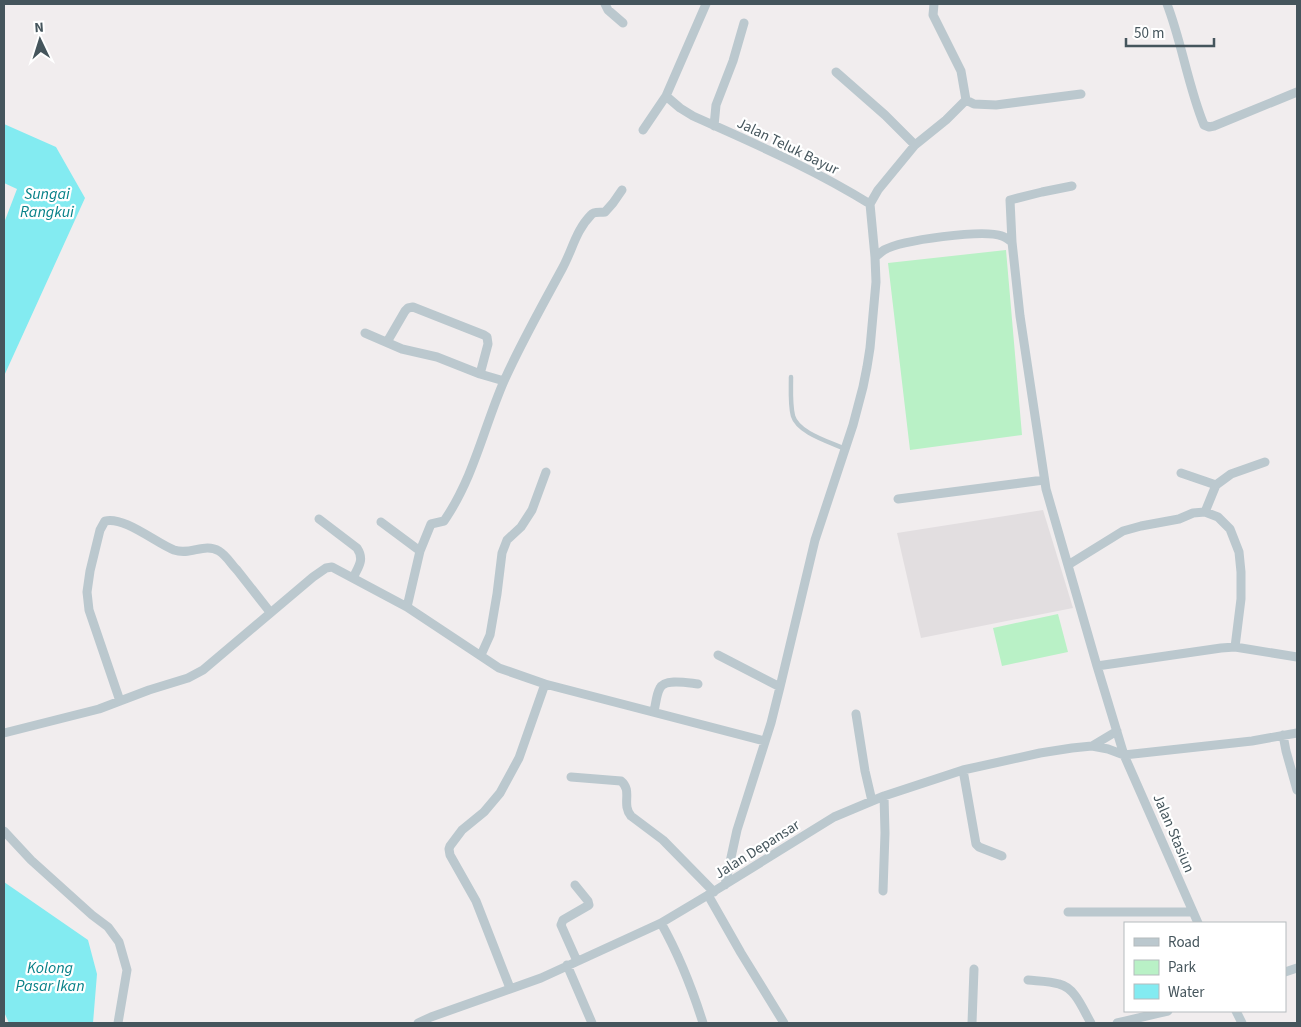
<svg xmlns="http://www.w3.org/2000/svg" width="1301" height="1027" viewBox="0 0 1301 1027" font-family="'Source Sans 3',sans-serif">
<rect width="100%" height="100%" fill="#f1edee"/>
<path fill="#e2dee0" d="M1043,510L1073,608L921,638L897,533Z"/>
<path fill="#b9f1c6" d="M1006,250L1022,435L910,450L888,263Z
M1058,614L1068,652L1002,666L993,628Z"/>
<path fill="#83ebf1" d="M4,124L56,147L85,198L4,376V223L17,189L4,183Z
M4,882L88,940L97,974L93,1023H9L4,1012Z"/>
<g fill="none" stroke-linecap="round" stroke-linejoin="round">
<path stroke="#bbc8ce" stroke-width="4.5" d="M791,377C791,389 790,405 793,416C798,433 830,442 845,449"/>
<path stroke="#bbc8ce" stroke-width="9" d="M605,4L608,10L623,23
M934,4L933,15L961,71L966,100L974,104L996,105L1081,94
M1167,4C1182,43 1188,86 1204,125L1209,127L1214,126L1297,92
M836,72L885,115L915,145
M666,96L680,108L693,116C753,143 814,169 870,204
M714,126L716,105L733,61L744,23
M643,130L666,96L706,4
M1072,186L1042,192L1010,200L1012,242L1020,316L1046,489L1097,666L1124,755L1198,923
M875,257L870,204L878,190L915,145L946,120L966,100
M365,333L402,349L437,357L480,374L504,381
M387,342L405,311L408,308L413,307L484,335L487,337L488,344L480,374
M1181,473L1216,485
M898,499L1044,480
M1205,512L1216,485L1231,474L1265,462
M319,519L357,548C365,560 358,567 353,578
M381,522L420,551
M1068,565L1123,531L1141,526L1179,519L1193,513L1205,512L1218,517L1230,529L1239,552L1241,572V599L1235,647
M407,607L420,551L431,524L444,521L446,518C474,476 484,427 504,381C521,343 542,306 562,269C572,251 576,230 591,215C594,211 600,213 605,212L613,203L622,190
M481,655L490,635L497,594L502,553L507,540L521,527L532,510L546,472
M718,655L780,687
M1097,666L1221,648L1235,647L1297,657
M120,701L89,610L87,592L90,571L100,530L105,521C124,516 156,543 174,550C191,556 204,542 219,551C226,555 231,564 237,570C248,584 259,598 270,612
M654,711C656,704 656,695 660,688C665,678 688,683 698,684
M856,714L865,771L872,801
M4,733L99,709L149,690L188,678L203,670L313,577L326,568L332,567L407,607L499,668L545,684L764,741
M1283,735L1286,751L1297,790
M1092,746L1117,731
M963,770L976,844L979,847L1002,856
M571,777L621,781C633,791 621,804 631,816L663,840L714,892
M4,831L31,860L92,915L108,927L119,942L127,970L118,1023
M575,885L588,901L589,905L563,920L561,925L577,961
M725,885L737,830L771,723L780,687L815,540L853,425L863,387L867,367L870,348L876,282L875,257C878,255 881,252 884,250C902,240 983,229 1002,236C1005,237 1009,240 1012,242
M883,891L885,833L884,796
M708,895L741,953L784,1023
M1068,912H1192
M661,923C679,955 692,988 703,1023
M567,965L592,1023
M1285,972L1297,968
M1028,980C1038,981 1050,981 1059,984C1076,988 1083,1010 1091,1023
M510,988L476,901L450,855L449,849L450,846L462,830L484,812L500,793L519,758L545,684
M1236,1011L1242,1023
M418,1023L431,1017L541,978L661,923L708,895L834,817L884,796L963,770L1040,753L1072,748L1092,746L1108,749L1124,755L1252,741L1297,733
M972,1023L974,969
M1117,1023L1168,1011"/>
</g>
<g text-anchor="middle" stroke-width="4.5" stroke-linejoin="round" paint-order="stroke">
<g font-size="15" fill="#45555c" stroke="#fff">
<text transform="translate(788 146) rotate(26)" y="5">Jalan Teluk Bayur</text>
<text transform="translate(1174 833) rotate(67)" y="5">Jalan Stasiun</text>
<text transform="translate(757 849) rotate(-32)" y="5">Jalan Depansar</text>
</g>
<g font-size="16" font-style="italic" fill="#078188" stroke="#fff">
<text x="47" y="199">Sungai<tspan x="47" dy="18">Rangkui</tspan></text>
<text x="50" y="973">Kolong<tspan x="50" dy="18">Pasar Ikan</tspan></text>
</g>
</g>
<rect width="1301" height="1027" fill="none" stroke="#45555c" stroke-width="10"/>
<rect x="1124" y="922" width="162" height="90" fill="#ffffff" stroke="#b5bbbe"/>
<rect x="1134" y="938" width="25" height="8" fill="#bbc8ce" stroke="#b5bbbe"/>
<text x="1168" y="947" font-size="15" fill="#45555c">Road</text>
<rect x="1134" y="960" width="25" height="15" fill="#b9f1c6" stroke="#b5bbbe"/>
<text x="1168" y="972" font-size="15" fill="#45555c">Park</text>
<rect x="1134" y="984" width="25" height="15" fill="#83ebf1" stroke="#b5bbbe"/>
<text x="1168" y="997" font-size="15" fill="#45555c">Water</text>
<g transform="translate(40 40) rotate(356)" stroke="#ffffff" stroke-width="4" paint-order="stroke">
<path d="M0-4L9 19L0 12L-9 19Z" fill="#45555c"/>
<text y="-8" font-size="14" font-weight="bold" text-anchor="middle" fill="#45555c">N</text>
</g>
<path d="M1126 38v8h88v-8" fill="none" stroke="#45555c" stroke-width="2.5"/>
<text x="1134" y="38" font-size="15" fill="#45555c" stroke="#ffffff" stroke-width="4" paint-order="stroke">50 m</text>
</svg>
